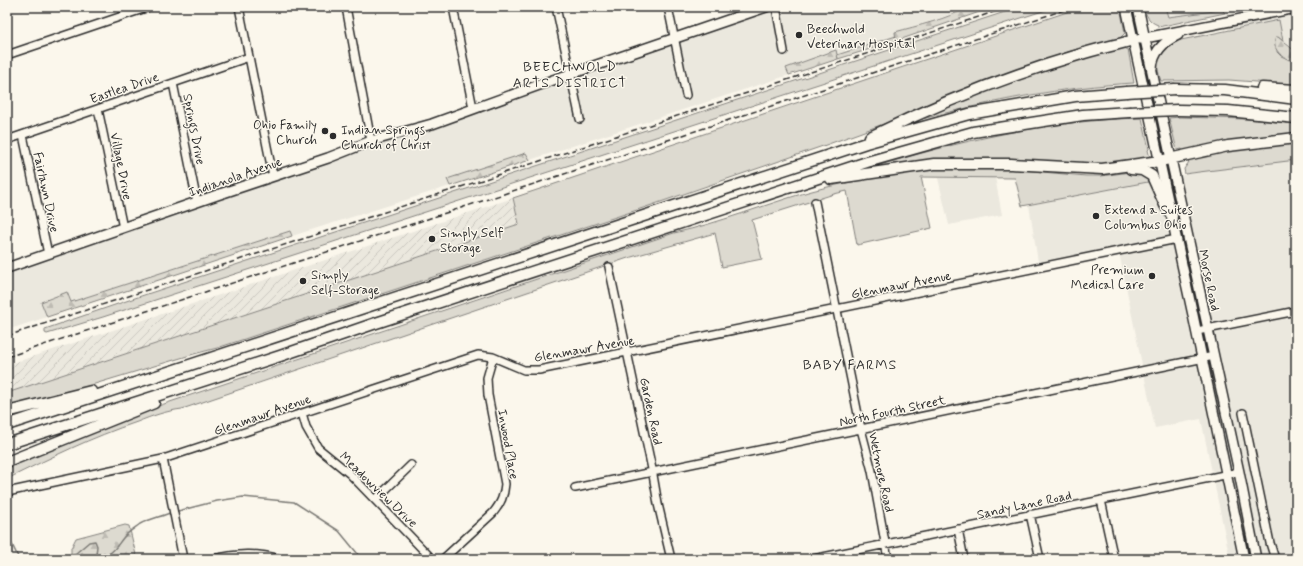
<svg xmlns="http://www.w3.org/2000/svg" width="1303" height="566" viewBox="0 0 1303 566" font-family="Mynerve,sans-serif">
<defs>
<pattern id="industrial-furrows" width="10" height="10" patternUnits="userSpaceOnUse"><rect width="10" height="10" fill="#ebe8de"/><path d="M-1 1l2-2M0 10L10 0M9 11l2-2" fill="none" stroke="#cac7bf"/></pattern>
<pattern id="forest-firs" width="22" height="20" patternUnits="userSpaceOnUse"><rect width="22" height="20" fill="#dddad0"/><path d="M5 1l3.5 6h-7zM16 11l3.5 6h-7z" fill="#bebbb3"/></pattern>
</defs>
<rect width="100%" height="100%" fill="#fbf7ec"/>
<filter id="ink" filterUnits="userSpaceOnUse"><feTurbulence type="fractalNoise" baseFrequency=".025" numOctaves="2"/><feDisplacementMap in="SourceGraphic" scale="8" xChannelSelector="R" yChannelSelector="G"/><feConvolveMatrix kernelMatrix="1 2 1 2 8 2 1 2 1" color-interpolation-filters="sRGB"/></filter>
<g filter="url(#ink)">
<path fill="#ebe8de" d="M764,7H967L962,10L938,19L895,32L896,36L837,55L836,50L786,68L789,75L530,160L526,153L447,179L450,186L292,236L290,231L71,302L67,293L42,302L47,317L7,330V268Z
M1165,7H1296V52L1283,41L1279,20L1228,30L1225,13L1222,10L1168,17Z
M1296,160V559H1230L1201,419L1155,428L1119,252L1039,268L1029,205L1199,172Z
M995,177L1002,215L949,225L938,178Z"/>
<path fill="url(#industrial-furrows)" d="M513,198L519,224L7,393V365Z"/>
<path fill="#dddad0" stroke="#84827e" d="M1020,7H1055L103,317L47,334L45,333V329L135,298Z
M1082,7H1120L1125,33L1116,42L1071,51L1033,64L889,122L823,146L646,207L217,348L194,354L88,386L7,407V393L519,224L513,198Z
M1143,7H1165L1168,17L1222,10L1225,13L1158,27V25C1149,22 1146,15 1143,7Z
M1279,20L1283,41L1278,37L1277,52L1281,56L1296,62V85L1229,80L1161,81C1155,63 1155,49 1177,42L1176,41Z
M896,36V41L838,59L837,55Z
M1124,47L1126,49H1128L1134,83C1062,87 991,101 922,119L921,116L1026,75Z
M1180,117L1246,119L1296,124V135L1183,152L1182,149L1177,150L1169,118Z
M1142,118L1149,149L1148,150L1150,158L1102,165L994,159H946L870,170V168C959,141 1049,120 1142,118Z
M1296,142V160L1199,172L1185,174L1184,169L1189,162L1187,160L1196,156L1259,146Z
M942,167H988L1086,176H1101L1130,172L1141,174L1153,181L1022,206L1015,178L921,177L932,228L857,245L847,191L834,194L752,220L762,259L722,267L715,233L628,258L182,409C166,411 152,416 137,422C92,437 50,458 7,479V466L111,423L164,404L674,233C720,223 763,205 808,192C851,180 897,174 942,167Z"/>
<path fill="url(#forest-firs)" stroke="#84827e" d="M967,7H994L896,41L895,32C916,26 949,19 967,7Z
M1276,37H1278L1296,52V62C1285,60 1270,50 1276,37Z
M836,50L838,59L789,75L786,68Z
M526,153L530,160L450,186L447,179Z
M290,231L292,236L47,317L41,302L67,292L71,302Z
M125,525L129,526L137,559H71V548L76,538Z"/>
<g fill="none" stroke-linecap="round" stroke-linejoin="round">
<path stroke="#7b7a75" stroke-width="1.5" d="M178,511L217,501L243,497L294,502L339,531L362,559
M7,536H8L19,559
M69,559L89,542L95,541L97,546L96,555C111,558 115,548 123,538C127,533 135,528 140,524C149,519 160,517 170,513"/>
<g stroke="#2b2b2b" stroke-width="10">
<path id="minor" d="M239,7L273,176
M346,7L371,141
M453,7L473,108
M556,7L580,119
M668,7L686,95
M776,7L784,51
M7,55L149,7
M173,83L197,202
M98,109L123,228
M23,135L48,254
M7,140L249,57
M815,202L861,429L872,471L888,559
M609,267L652,469L658,504L671,559
M1197,331L1296,311
M302,413L306,427L318,448L350,474L432,559
M1243,413L1270,543L1275,559
M163,459L183,559
M575,488L1214,356
M7,492L163,459L478,355L493,357L524,370H539L1177,239
M375,500L411,465
M1101,500L1114,559
M1030,514L1040,559
M958,529L964,559
M213,559C236,554 257,552 280,559
M443,559L493,513C501,503 504,496 505,484L488,395L487,378L493,357
M813,559L1239,472"/>
</g>
<g stroke="#2b2b2b" stroke-width="12">
<path id="major" d="M1126,7L1193,315L1244,559
M1138,7L1239,472L1256,559
M1140,39L1296,8
M1152,68C1153,52 1163,42 1178,35
M7,268L217,195L328,158L371,141L432,124L553,80L766,7"/>
</g>
<g stroke="#2b2b2b" stroke-width="13">
<path id="highway" d="M1262,88L1296,90
M1175,89L1225,90L1296,99
M1178,110L1228,111L1296,118
M870,137C937,104 1007,76 1078,55C1096,49 1116,45 1134,40
M1131,169L1142,170L1152,176L1165,205L1172,216
M831,179L934,164H1011L1102,169L1160,161L1228,146L1296,138
M7,412L91,391
M7,425L866,143L969,114L1075,96L1126,92
M7,444L280,356L376,323L867,162L973,132L1083,115L1129,112
M7,462L154,403"/>
</g>
<use href="#minor" stroke="#fbf7ec" stroke-width="7"/>
<use href="#major" stroke="#fbf7ec" stroke-width="9"/>
<use href="#highway" stroke="#fbf7ec" stroke-width="10"/>
<path stroke="#2b2b2b" stroke-width="1.5" stroke-dasharray="6 3" stroke-linecap="butt" d="M7,336L1009,7
M7,357L1073,7"/>
<g stroke="#2b2b2b" stroke-width="13" stroke-linecap="butt">
<path id="highway-bridge" d="M1126,92L1175,89
M1129,112L1178,110"/>
</g>
<use href="#highway-bridge" stroke="#fbf7ec" stroke-width="10"/>
</g>
</g>
<g fill="#2b2b2b" stroke="#fbf7ec" stroke-width="1.5">
<circle cx="799" cy="35" r="4"/>
<circle cx="325" cy="131" r="4"/>
<circle cx="333" cy="136" r="4"/>
<circle cx="1096" cy="216" r="4"/>
<circle cx="432" cy="239" r="4"/>
<circle cx="1152" cy="276" r="4"/>
<circle cx="303" cy="281" r="4"/>
</g>
<g text-anchor="middle" stroke-width="3" stroke-linejoin="round" paint-order="stroke">
<g font-size="13" fill="#2b2b2b" stroke="#fbf7ec" text-anchor="start">
<text x="807" y="33">Beechwold<tspan x="807" dy="15">Veterinary Hospital</tspan></text>
<text x="317" y="129" text-anchor="end">Ohio Family<tspan x="317" dy="15">Church</tspan></text>
<text x="341" y="134">Indian Springs<tspan x="341" dy="15">Church of Christ</tspan></text>
<text x="1104" y="214">Extend a Suites<tspan x="1104" dy="15">Columbus Ohio</tspan></text>
<text x="440" y="237">Simply Self<tspan x="440" dy="15">Storage</tspan></text>
<text x="1144" y="274" text-anchor="end">Premium<tspan x="1144" dy="15">Medical Care</tspan></text>
<text x="311" y="279">Simply<tspan x="311" dy="15">Self-Storage</tspan></text>
</g>
<g font-size="13" fill="#2b2b2b" stroke="#fbf7ec">
<text transform="translate(124 87) rotate(-19)" y="5">Eastlea Drive</text>
<text transform="translate(195 129) rotate(79)" y="5">Springs Drive</text>
<text transform="translate(122 166) rotate(79)" y="5">Village Drive</text>
<text transform="translate(235 176) rotate(-19)" y="5">Indianola Avenue</text>
<text transform="translate(47 192) rotate(78)" y="5">Fairlawn Drive</text>
<text transform="translate(1210 280) rotate(78)" y="5">Morse Road</text>
<text transform="translate(901 284) rotate(-11)" y="5">Glenmawr Avenue</text>
<text transform="translate(584 348) rotate(-10)" y="5">Glenmawr Avenue</text>
<text transform="translate(892 410) rotate(-12)" y="5">North Fourth Street</text>
<text transform="translate(652 411) rotate(78)" y="5">Garden Road</text>
<text transform="translate(262 414) rotate(-19)" y="5">Glenmawr Avenue</text>
<text transform="translate(509 444) rotate(80)" y="5">Inwood Place</text>
<text transform="translate(882 472) rotate(78)" y="5">Wetmore Road</text>
<text transform="translate(379 489) rotate(44)" y="5">Meadowview Drive</text>
<text transform="translate(1024 504) rotate(-12)" y="5">Sandy Lane Road</text>
</g>
<g font-size="14" letter-spacing="1" fill="#2b2b2b" stroke="#fbf7ec">
<text x="570" y="71">BEECHWOLD<tspan x="570" dy="16">ARTS DISTRICT</tspan></text>
<text x="850" y="369">BABY FARMS</text>
</g>
</g>
<rect width="1303" height="566" fill="none" stroke="#fbf7ec" stroke-width="24"/>
<rect x="12" y="12" width="1279" height="542" fill="none" stroke="#2b2b2b" stroke-width="1.5" filter="url(#ink)"/>
</svg>
